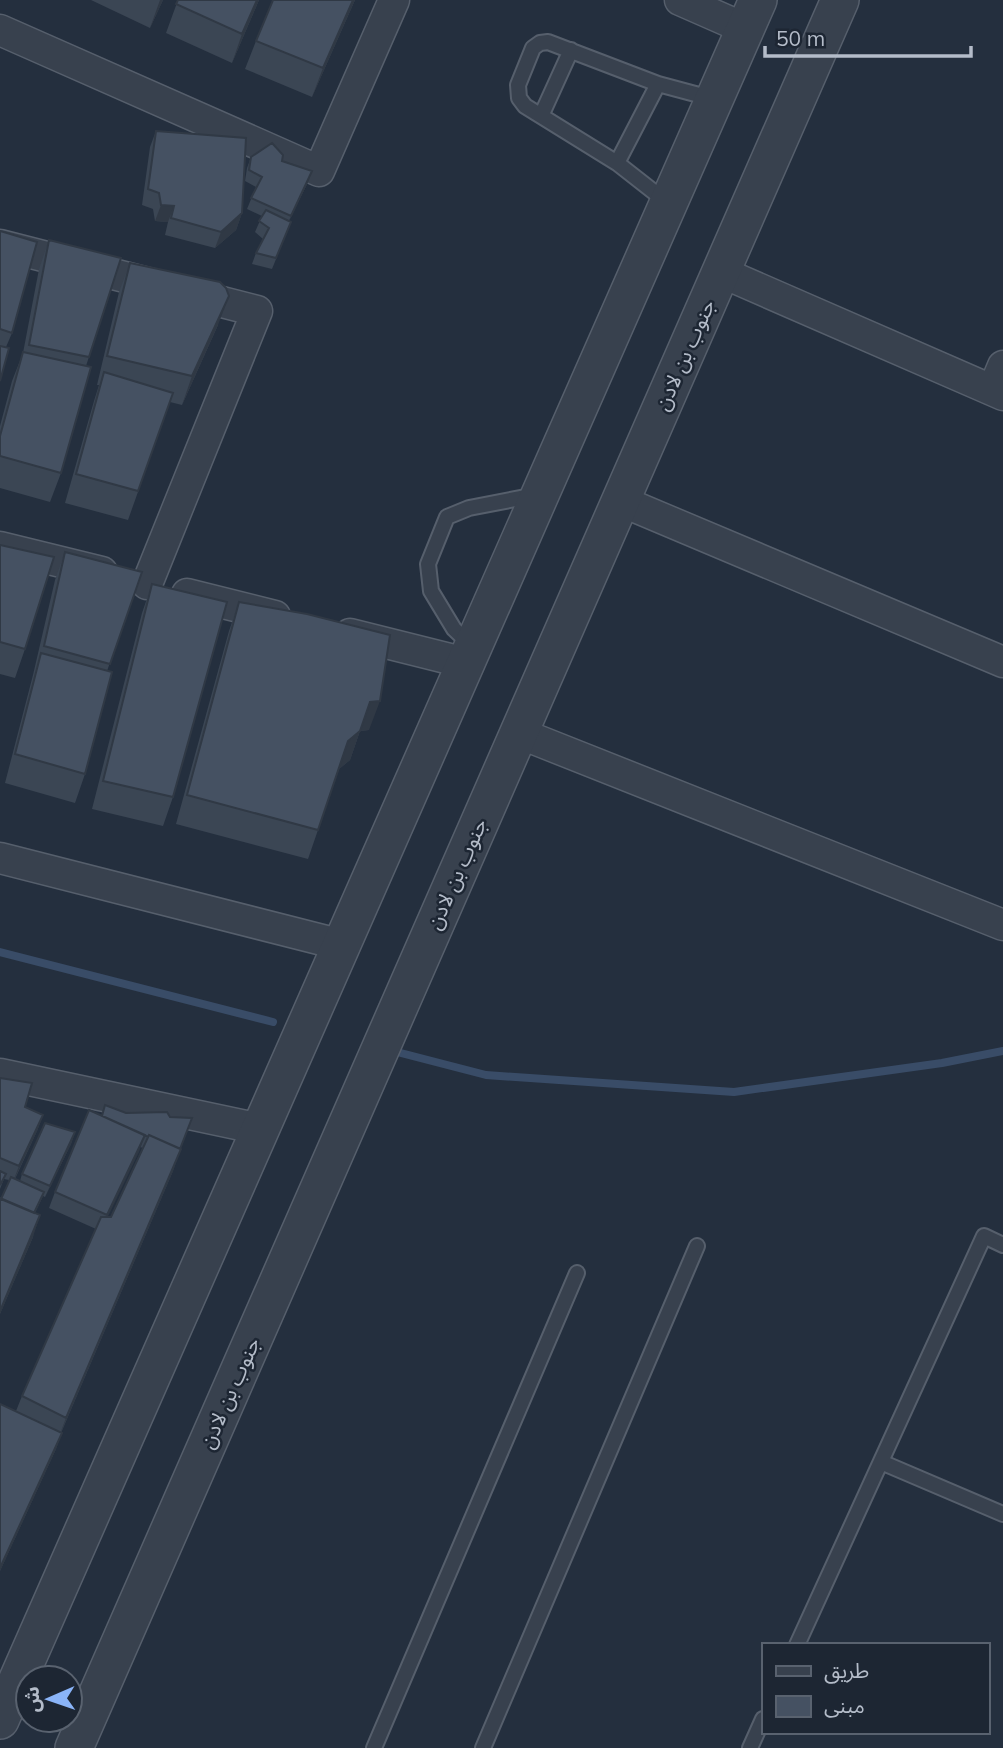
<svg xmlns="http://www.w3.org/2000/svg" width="1003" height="1748" viewBox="0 0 1003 1748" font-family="Mulish,'Noto Sans Arabic',sans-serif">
<rect width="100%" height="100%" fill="#242f3e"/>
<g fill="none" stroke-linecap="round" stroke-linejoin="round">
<path stroke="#394c67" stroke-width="8" d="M0,952L273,1022
M397,1052L486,1075L734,1092L942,1063L1003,1051"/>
<g stroke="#565f6c" stroke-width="18">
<path id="service" d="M541,116L571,50
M617,163L525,106L519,98L518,85L533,48L540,43L548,42L658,84
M668,203L617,163L658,84L714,99
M472,646L454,629L431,591L428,564L447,517L469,508L536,495
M881,1462L1003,1514
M797,1645L984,1236L1003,1245
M374,1748L577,1273
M483,1748L697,1246
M750,1748L763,1719"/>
</g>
<g stroke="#565f6c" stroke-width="33">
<path id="minor" d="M680,0L746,29
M0,30L319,171L394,0
M0,245L257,311L147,584
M721,272L1003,395
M993,390L1003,366
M621,501L1003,662
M0,547L102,572
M187,594L275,616
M350,634L466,663
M519,733L1003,925
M0,858L342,945
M0,1074L260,1129"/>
</g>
<g stroke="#565f6c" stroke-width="40">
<path id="tertiary" d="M0,1720L758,0
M74,1748L840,0"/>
</g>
<use href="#service" stroke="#38414e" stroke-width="14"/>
<use href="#minor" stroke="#38414e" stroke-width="30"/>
<use href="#tertiary" stroke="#38414e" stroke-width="37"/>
</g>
<path fill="#3b4654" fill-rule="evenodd" d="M91,0H163L150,28Z
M178,0H259L232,63L166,33Z
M273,0H355L312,97L245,69L256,41Z
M156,131L242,213L236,230L215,248L165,235L168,222L155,221L153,209L142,205L150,147Z
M251,157L282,161L308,182L289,221L291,222L272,269L252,264L256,253L263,239L255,232L262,216L247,209L256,187L245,181L247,168Z
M0,231L12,333L6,347L0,381Z
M49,240L121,258L86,366L61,473L50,502L0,488V426L12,381L23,353L39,269Z
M130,263L218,325L182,405L170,402L128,520L65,503L94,401L99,385H97L119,292Z
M0,545L25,649L15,678L0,674Z
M65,552L142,572L107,671L85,774L75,803L5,783L33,675L55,580Z
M152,584L173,797L163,826L92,809L142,613Z
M239,602L369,730L360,731L350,760L339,769L308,859L176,824L229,631Z
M0,1078L25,1107L43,1115L37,1131L15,1179L20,1181L22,1174L75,1132L71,1144L45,1197L43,1196L35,1213L33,1237L0,1314V1198L1,1199L9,1180L4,1179L0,1189Z
M105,1105L126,1113L170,1117L188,1130L180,1149L173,1171L61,1433L56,1449L0,1571V1404L16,1411L22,1396L96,1229L49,1208L55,1192L101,1116ZM140,1147L143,1148L111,1217H107Z"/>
<path fill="#303945" d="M160,0H163L150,28Z
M257,0H259L232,63L242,34Z
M353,0H355L312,97L323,68Z
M312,171L308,182L286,227L291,216Z
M161,205L174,206L168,222L155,221Z
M242,213L236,230L215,248L221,232Z
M229,296L218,325L182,405L192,376Z
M380,701L369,730L359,731L370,702Z
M360,731L350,760L338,770L348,741Z
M43,1115L37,1131L13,1182L19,1166Z
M75,1132L71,1144L45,1197L50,1186Z
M145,1135L139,1152L101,1231L107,1215Z
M181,1149L173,1171L58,1439L66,1418Z
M40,1215L33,1237L0,1314V1311Z
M62,1433L56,1449L0,1571V1568Z"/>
<path fill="#455162" stroke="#303945" stroke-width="2" d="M178,0H257L242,34L176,4Z
M273,0H353L323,68L256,41Z
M156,131L246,138L242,213L221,232L171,218L174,206L161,205L159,193L148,189Z
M272,143L283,155L282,161L312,171L291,216L251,198L262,177L249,170L251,157Z
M266,210L291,222L276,258L256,253L269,228L259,221Z
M0,231L37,242L12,333L0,329Z
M49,240L121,258L89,357L29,345Z
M130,263L220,282L226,288L229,296L192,376L107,356Z
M0,346L9,348L0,381Z
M23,352L91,367L61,473L0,456V436Z
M104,372L173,393L138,491L76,474Z
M0,545L54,557L25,649L0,642Z
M65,552L142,572L110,664L44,646Z
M152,584L227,602L173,797L103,781Z
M239,602L307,614L390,635L380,701L370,702L360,731L348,741L318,830L187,795Z
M41,653L112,672L85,774L15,754Z
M0,1078L32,1083L25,1107L43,1115L19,1166L0,1158Z
M105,1105L126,1113L167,1112L170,1117L192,1118L180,1149L149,1135L148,1137L102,1116Z
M89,1110L145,1135L107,1215L55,1192Z
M45,1123L75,1132L50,1186L22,1174Z
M149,1135L181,1149L66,1418L22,1396L101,1217H111Z
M0,1171L6,1174L0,1185Z
M11,1177L44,1192L34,1213L1,1199Z
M0,1198L40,1215L0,1311Z
M0,1404L62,1433L0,1568Z"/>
<g text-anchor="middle" stroke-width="5" stroke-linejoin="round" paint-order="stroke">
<g font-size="21" fill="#b4bcc9" stroke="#1d2633">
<text transform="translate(685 355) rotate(-66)" y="7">جنوب بن لادن</text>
<text transform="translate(457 874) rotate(-66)" y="7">جنوب بن لادن</text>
<text transform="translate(230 1393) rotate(-66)" y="7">جنوب بن لادن</text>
</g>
</g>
<rect x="762" y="1643" width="228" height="91" fill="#1d2633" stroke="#59626f" stroke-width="2"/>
<rect x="776" y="1666" width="35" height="10" fill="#38414e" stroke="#59626f" stroke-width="2"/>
<text x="824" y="1678" font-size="21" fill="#b4bcc9">طريق</text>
<rect x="776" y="1696" width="35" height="21" fill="#455162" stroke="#59626f" stroke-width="2"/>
<text x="824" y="1713" font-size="21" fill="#b4bcc9">مبنى</text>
<g transform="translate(49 1699) rotate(268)"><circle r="33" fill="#1d2633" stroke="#59626f" stroke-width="2"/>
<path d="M0-5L12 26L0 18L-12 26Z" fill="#8ab4f8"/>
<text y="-10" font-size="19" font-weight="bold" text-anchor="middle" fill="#b4bcc9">ش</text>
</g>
<path d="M765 46v10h206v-10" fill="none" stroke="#b4bcc9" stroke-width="3.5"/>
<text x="776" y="46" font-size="21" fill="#b4bcc9" stroke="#1d2633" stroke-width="5" paint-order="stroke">50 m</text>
</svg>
